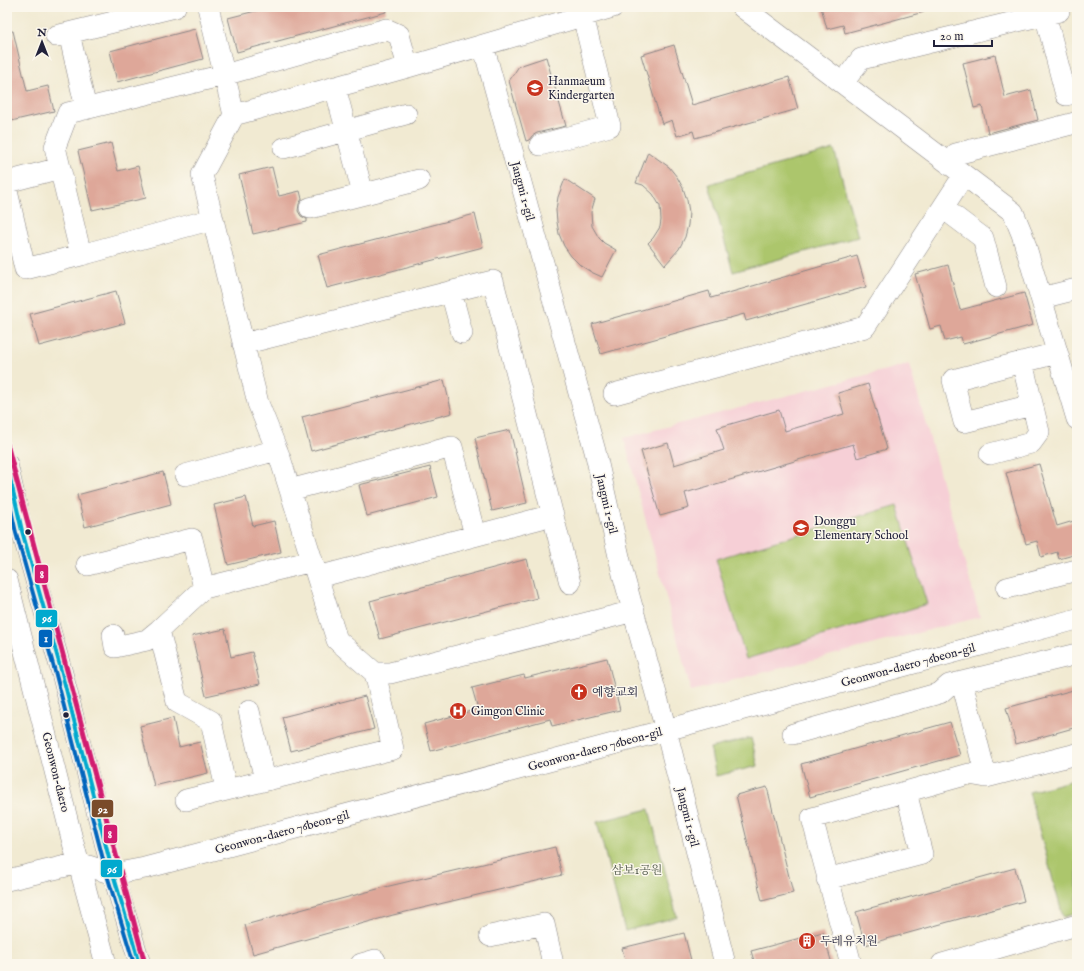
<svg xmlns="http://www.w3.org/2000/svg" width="1084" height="971" viewBox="0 0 1084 971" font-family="'IM FELL English','Noto Serif KR',serif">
<rect width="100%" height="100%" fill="#fbf7ec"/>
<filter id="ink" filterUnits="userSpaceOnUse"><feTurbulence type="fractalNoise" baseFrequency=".025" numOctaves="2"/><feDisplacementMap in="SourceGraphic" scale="8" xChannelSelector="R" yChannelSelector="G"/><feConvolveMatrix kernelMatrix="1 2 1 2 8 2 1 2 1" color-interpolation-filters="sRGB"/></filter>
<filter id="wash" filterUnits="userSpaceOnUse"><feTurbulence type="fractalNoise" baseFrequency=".012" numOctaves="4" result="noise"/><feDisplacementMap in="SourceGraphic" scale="16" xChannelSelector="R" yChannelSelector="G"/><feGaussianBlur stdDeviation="0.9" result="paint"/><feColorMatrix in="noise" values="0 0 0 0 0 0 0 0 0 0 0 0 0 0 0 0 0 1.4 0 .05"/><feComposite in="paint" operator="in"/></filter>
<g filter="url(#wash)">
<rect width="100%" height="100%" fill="#f1ead2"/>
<path fill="#f6cfd6" d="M909,364L980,617L691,691L624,438Z"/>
<path fill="#acc66c" stroke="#677454" d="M834,149L858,237L733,272L709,184Z
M897,505L927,604L746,659L716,559Z
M751,738L758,766L716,776L710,748Z
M1077,779V913L1063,917L1029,792Z
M649,809L677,917L625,931L597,822Z"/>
<g id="blocks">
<path fill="#dea799" d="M271,7H385L386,12L237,52L228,18Z
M821,7H923L924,12L845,33L843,25L827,29Z
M195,29L203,59L117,82L110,51Z
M13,31L27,91L48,86L54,111L7,122V32Z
M674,45L692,105L789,77L798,109L695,138L693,131L677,136L672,120L662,124L641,55Z
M995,55L1005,97L1031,90L1038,120L988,133L982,106L974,108L963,63Z
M546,57L566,126L537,133L532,136L529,140L526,141L509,81L519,66Z
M111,143L118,171L138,166L146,198L92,210L78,151Z
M648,152L669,167L677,177L683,188L687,200L689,212L688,225L685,237L679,249L665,265L648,243L653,238L660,227L661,220L660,206L653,194L643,185L636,183Z
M272,167L279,196L300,191L302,199L299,204L298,211L301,216L307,219V222L253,234L239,175Z
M565,179L595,199L591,212L592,226L599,238L604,243L616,250L602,277L591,272L580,265L571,256L564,246L559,234L557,222L556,210L558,197Z
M475,214L483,247L327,288L318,255Z
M857,256L866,287L746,321L744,314L601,354L592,324L709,291L711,298Z
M948,265L960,310L1024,293L1033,325L963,344L961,337L945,341L941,326L930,329L915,274Z
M116,291L125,323L39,346L30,314Z
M444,380L452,413L311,451L302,417Z
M868,384L887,449L857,458L853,444L685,493L689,508L660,516L641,451L668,443L674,465L724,450L717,428L779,410L785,431L844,414L838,393Z
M510,430L527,503L492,511L475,438Z
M1039,464L1057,526L1077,520V554L1059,559L1057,552L1041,557L1037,541L1026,544L1006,473Z
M430,467L438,497L367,516L359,485Z
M163,472L171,504L85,527L77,495Z
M246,497L253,526L274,521L281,552L228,565L214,505Z
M527,559L537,598L380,639L370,601Z
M225,629L231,657L252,652L260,684L206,696L192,636Z
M607,658L620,710L552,726L550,719L431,751L424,724L478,709L472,688L524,675L525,678Z
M1077,689V727L1016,744L1006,708Z
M365,696L374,729L291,751L282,717Z
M173,718L179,747L200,742L208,773L154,786L140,726Z
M950,722L960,755L810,797L801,764Z
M767,787L793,893L762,901L736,795Z
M555,847L562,875L393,915L253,954L245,925L385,887Z
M1015,868L1024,901L865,945L856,912Z
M823,932L832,964H755L751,951Z
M684,933L692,964H626L622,948Z"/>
</g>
</g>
<g filter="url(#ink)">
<use href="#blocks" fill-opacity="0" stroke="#8a8686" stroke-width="1"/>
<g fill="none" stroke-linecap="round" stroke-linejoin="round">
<g stroke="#8a8686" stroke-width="22">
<path id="minor" d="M208,7L234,115
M613,7L408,67L234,115L202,175L258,403L280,458L337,640L375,673H390L634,611
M742,7L1013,212L1022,234L1077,419
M1045,14L1066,95L1077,92
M69,33L86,109
M56,36L175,7
M483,45L595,451L623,574L666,730L725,964
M843,83L861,59L1059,11L1058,7
M335,87L363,194
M540,145L610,126L583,16
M284,148L406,114
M950,165L956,154L1075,123
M7,182L60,168
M7,191L25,269L81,255
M310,208L419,180
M943,208L983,238L996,287
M213,219L81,255L55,147L68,113L224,75L386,29L399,35L408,67
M451,292L462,333
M1041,298L1077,289
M243,344L493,281L570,583
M614,394L865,327L964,175
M1032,405L964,422L953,380L1057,353
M990,454L1031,443L1039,432L1022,362
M7,464L22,531L62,673L113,874L140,964
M185,475L277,450
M290,490L452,447L475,535
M87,565L192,539L204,588
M318,577L553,515
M7,580L72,839L106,964
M1007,588L1077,570
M113,635L115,647L147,640L159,630
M249,711L265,780
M793,734L940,693L949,685L962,682
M986,777L962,682L1077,654
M226,789L211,721L177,702L159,630L204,588L312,561
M186,800L393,749L375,673
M827,879L922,854L906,792
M7,880L79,863L113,874L145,868L666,730L1077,619
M490,936L544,924L553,964
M361,964L375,960L376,964
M851,964L812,818L969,774L986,777L1077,754
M942,964L1077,925"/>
</g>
<use href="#minor" stroke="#fff" stroke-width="21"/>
<g stroke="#fbf7ec" stroke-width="7">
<path id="bus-1" d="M7,464L22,531L62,673L113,874L140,964"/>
</g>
<g stroke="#fbf7ec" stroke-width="7">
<path id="bus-2" d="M7,491L16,533L56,675L107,875L134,964"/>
</g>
<g stroke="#fbf7ec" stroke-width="7">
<path id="bus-3" d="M13,463L28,530L68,672L119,872L146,962"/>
</g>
<use href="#bus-1" stroke="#00a9ce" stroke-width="4"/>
<use href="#bus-2" stroke="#0065bd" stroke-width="4"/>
<use href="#bus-3" stroke="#7a4b2a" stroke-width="4"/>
<g stroke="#fbf7ec" stroke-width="8">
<path id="metro-1" d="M7,444L145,964"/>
</g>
<use href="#metro-1" stroke="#d11d70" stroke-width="5"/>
</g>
</g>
<defs>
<g id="school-disc" transform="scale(0.9)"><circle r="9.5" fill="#c8321e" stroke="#fbf7ec"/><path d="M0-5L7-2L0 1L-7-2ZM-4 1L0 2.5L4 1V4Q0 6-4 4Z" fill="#fff"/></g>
<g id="church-disc" transform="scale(0.9)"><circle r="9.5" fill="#c8321e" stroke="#fbf7ec"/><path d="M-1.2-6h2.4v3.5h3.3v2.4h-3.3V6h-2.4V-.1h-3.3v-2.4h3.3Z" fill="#fff"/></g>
<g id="hospital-disc" transform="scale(0.9)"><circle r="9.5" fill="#c8321e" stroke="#fbf7ec"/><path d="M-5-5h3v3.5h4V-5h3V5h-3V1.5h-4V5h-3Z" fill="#fff"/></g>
<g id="building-disc" transform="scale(0.9)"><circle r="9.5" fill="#c8321e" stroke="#fbf7ec"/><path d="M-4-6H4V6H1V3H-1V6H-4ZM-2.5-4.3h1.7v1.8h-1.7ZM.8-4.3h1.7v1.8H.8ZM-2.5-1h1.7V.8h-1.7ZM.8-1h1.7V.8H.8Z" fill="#fff"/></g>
</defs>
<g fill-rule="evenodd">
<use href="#school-disc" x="535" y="88"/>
<use href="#school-disc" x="801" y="528"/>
<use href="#church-disc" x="579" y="692"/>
<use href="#hospital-disc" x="458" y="711"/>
<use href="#building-disc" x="807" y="941"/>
</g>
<g fill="#22223b" stroke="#fbf7ec" stroke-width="1.5">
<circle cx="28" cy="532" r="3.5"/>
<circle cx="66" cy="715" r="3.5"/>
</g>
<g text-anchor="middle" stroke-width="3" stroke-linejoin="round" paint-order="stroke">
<g font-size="12" fill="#22223b" stroke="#fbf7ec" text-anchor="start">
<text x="548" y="85">Hanmaeum<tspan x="548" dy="14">Kindergarten</tspan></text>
<text x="814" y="525">Donggu<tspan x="814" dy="14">Elementary School</tspan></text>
<text x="592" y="696">예향교회</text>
<text x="471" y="715">Gimgon Clinic</text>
<text x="820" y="945">두레유치원</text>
</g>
<g font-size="12" fill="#22223b" stroke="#fbf7ec">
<text transform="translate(523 191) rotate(75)" y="4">Jangmi 1-gil</text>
<text transform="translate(607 504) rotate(77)" y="4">Jangmi 1-gil</text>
<text transform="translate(908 665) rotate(-15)" y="4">Geonwon-daero 76beon-gil</text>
<text transform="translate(595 749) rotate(-15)" y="4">Geonwon-daero 76beon-gil</text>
<text transform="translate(56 772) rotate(76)" y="4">Geonwon-daero</text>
<text transform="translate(688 817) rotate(76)" y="4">Jangmi 1-gil</text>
<text transform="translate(282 832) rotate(-15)" y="4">Geonwon-daero 76beon-gil</text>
</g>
<g font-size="12" fill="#525b4c" stroke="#fbf7ec">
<text x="637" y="874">삼보1공원</text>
</g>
</g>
<g stroke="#fbf7ec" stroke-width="1.5">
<rect x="34" y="564" width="15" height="20" rx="4" fill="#d11d70"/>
<rect x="35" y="609" width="23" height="19" rx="4" fill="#00a9ce"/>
<rect x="38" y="629" width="15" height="19" rx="4" fill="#0065bd"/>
<rect x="91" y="799" width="23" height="19" rx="4" fill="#7a4b2a"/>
<rect x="103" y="824" width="15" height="20" rx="4" fill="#d11d70"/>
<rect x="100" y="859" width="23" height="19" rx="4" fill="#00a9ce"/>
</g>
<g font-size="11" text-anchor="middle" font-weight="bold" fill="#fff">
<text x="42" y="578">8</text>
<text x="47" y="622">96</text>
<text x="46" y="642">1</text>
<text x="103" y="813">92</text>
<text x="110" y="838">8</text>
<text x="112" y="873">96</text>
</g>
<rect width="1084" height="971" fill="none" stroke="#fbf7ec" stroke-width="24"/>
<g transform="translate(42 42)" stroke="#fbf7ec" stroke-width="3" paint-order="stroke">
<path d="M0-3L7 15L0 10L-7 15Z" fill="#22223b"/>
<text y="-6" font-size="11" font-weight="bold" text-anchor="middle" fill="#22223b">N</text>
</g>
<path d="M934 40v6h58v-6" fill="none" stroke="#22223b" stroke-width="2"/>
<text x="940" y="40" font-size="12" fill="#22223b" stroke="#fbf7ec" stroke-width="3" paint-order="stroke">20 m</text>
</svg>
